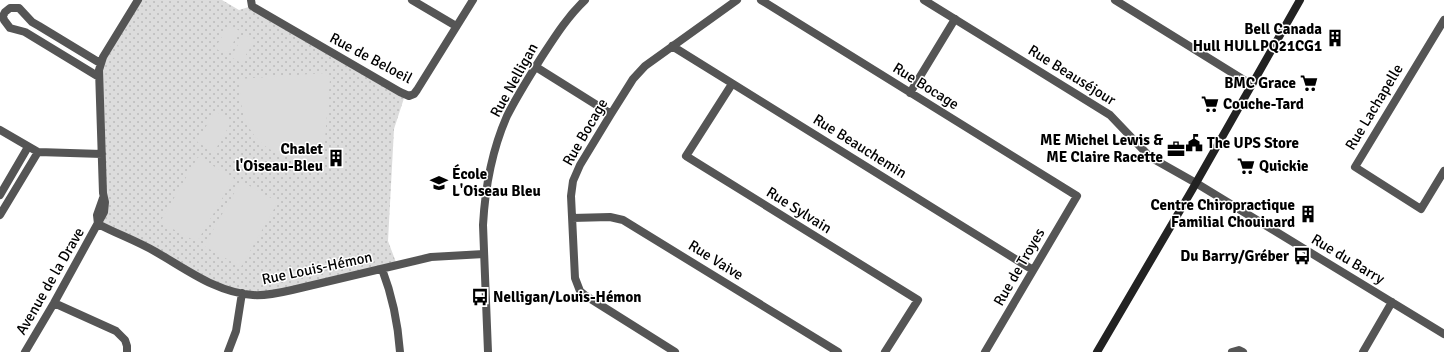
<svg xmlns="http://www.w3.org/2000/svg" width="1444" height="352" viewBox="0 0 1444 352" font-family="Signika,sans-serif">
<defs>
<pattern id="grass-dots" width="8" height="8" patternUnits="userSpaceOnUse"><rect width="8" height="8" fill="#dcdcdc"/><path d="M2 2h.1M6 6h.1" fill="none" stroke="#bbb" stroke-width="1.8" stroke-linecap="round"/></pattern>
</defs>
<rect width="100%" height="100%" fill="#fff"/>
<path fill="url(#grass-dots)" d="M138,0H222L239,10L252,6L405,95L394,129L388,241L397,265L270,294L233,292L98,224L103,216L99,70Z"/>
<path fill="#dcdcdc" d="M229,25L240,31L226,55L215,48Z
M244,34L255,40L241,63L231,57Z
M325,73L330,79L323,162C269,162 237,136 240,79Z
M215,111L232,121L214,152L197,142Z
M198,157L234,178L197,242L160,222Z
M241,181L278,202L241,267L204,246Z"/>
<g fill="none" stroke-linecap="round" stroke-linejoin="round">
<path stroke="#555" stroke-width="8" d="M251,0L252,6L255,8L400,92L409,96L414,94L417,90L473,0
M412,0L456,26
M761,0L1077,196L985,352
M1115,0L1252,85
M1444,20L1355,167L1421,209L1444,171
M672,46L1033,270
M536,67L611,114
M99,77L25,32L10,28L4,20L3,16L5,12L10,8H19L32,22L39,26L100,63
M732,84L686,156L918,300L885,352
M910,93L955,19
M0,130L38,152L102,154
M1196,183L1444,334
M0,195L28,147
M0,215L38,152
M572,218L610,217L623,220L838,352
M98,224C117,234 137,241 156,252C186,269 217,293 253,295C266,296 279,293 292,290L431,257L484,254
M98,224L97,215L103,198
M382,269C392,295 398,324 400,352
M54,303L116,331L125,340L127,346V352
M25,352L54,303L104,212L105,202L103,193L99,70L103,57L138,0
M228,352L236,331L242,293
M675,352L586,296L580,291L575,278L571,196L573,181L580,165L611,114L633,79L645,66L737,0
M1232,352L1239,350L1243,352
M1363,352L1392,302"/>
<path stroke="#555" stroke-width="8" d="M924,0L1110,115L1150,157L1196,183
M488,352L483,225C485,189 492,150 507,116C517,96 529,77 541,58C554,38 567,17 585,0"/>
<path stroke="#222" stroke-width="8" d="M1097,352L1192,190L1300,0"/>
</g>
<defs>
<g id="building-bare" transform="scale(1.38)"><path d="M-4-6H4V6H1V3H-1V6H-4ZM-2.5-4.3h1.7v1.8h-1.7ZM.8-4.3h1.7v1.8H.8ZM-2.5-1h1.7V.8h-1.7ZM.8-1h1.7V.8H.8Z" fill="#000" stroke="#fff" stroke-width="2.5" paint-order="stroke"/></g>
<g id="supermarket-bare" transform="scale(1.38)"><path d="M-6-5.5h2.5l.6 2H6L4.5 2H-2.5L-4.4-4H-6ZM-1.5 3.2a1.3 1.3 0 1 0 .1 0ZM3 3.2a1.3 1.3 0 1 0 .1 0Z" fill="#000" stroke="#fff" stroke-width="2.5" paint-order="stroke"/></g>
<g id="civic-bare" transform="scale(1.38)"><path d="M-.6-6.5H3V-4.5H.6V-3L4-1V1h2V6H-6V1h2V-1L-.6-3ZM-1.2 2.5V6h2.4V2.5Z" fill="#000" stroke="#fff" stroke-width="2.5" paint-order="stroke"/></g>
<g id="office-bare" transform="scale(1.38)"><path d="M-6-3h4V-5.5h4V-3h4V5H-6ZM-1-4.5V-3h2v-1.5ZM-6 0V1H6V0Z" fill="#000" stroke="#fff" stroke-width="2.5" paint-order="stroke"/></g>
<g id="school-bare" transform="scale(1.38)"><path d="M0-5L7-2L0 1L-7-2ZM-4 1L0 2.5L4 1V4Q0 6-4 4Z" fill="#000" stroke="#fff" stroke-width="2.5" paint-order="stroke"/></g>
<g id="bus-bare" transform="scale(1.38)"><path d="M-5-6H5V4H4V6H2V4H-2V6H-4V4H-5ZM-3.5-4V0h7V-4ZM-3.5 1.2v1.5H-2V1.2ZM2 1.2v1.5H3.5V1.2Z" fill="#000" stroke="#fff" stroke-width="2.5" paint-order="stroke"/></g>
</defs>
<g fill-rule="evenodd">
<use href="#building-bare" x="1335" y="38"/>
<use href="#supermarket-bare" x="1309" y="83"/>
<use href="#supermarket-bare" x="1210" y="104"/>
<use href="#civic-bare" x="1194" y="143"/>
<use href="#office-bare" x="1176" y="149"/>
<use href="#building-bare" x="336" y="158"/>
<use href="#supermarket-bare" x="1246" y="166"/>
<use href="#school-bare" x="439" y="183"/>
<use href="#building-bare" x="1308" y="214"/>
<use href="#bus-bare" x="1302" y="256"/>
<use href="#bus-bare" x="480" y="297"/>
</g>
<g text-anchor="middle" stroke-width="3" stroke-linejoin="round" paint-order="stroke">
<g font-size="15" font-weight="bold" fill="#000" stroke="#fff" text-anchor="end">
<text x="1322" y="34">Bell Canada<tspan x="1322" dy="17">Hull HULLPQ21CG1</tspan></text>
<text x="1296" y="88">BMC Grace</text>
<text x="1223" y="109" text-anchor="start">Couche-Tard</text>
<text x="1163" y="145">ME Michel Lewis &amp;<tspan x="1163" dy="17">ME Claire Racette</tspan></text>
<text x="1207" y="148" text-anchor="start">The UPS Store</text>
<text x="323" y="154">Chalet<tspan x="323" dy="17">l'Oiseau-Bleu</tspan></text>
<text x="1259" y="171" text-anchor="start">Quickie</text>
<text x="452" y="179" text-anchor="start">École<tspan x="452" dy="17">L'Oiseau Bleu</tspan></text>
<text x="1295" y="210">Centre Chiropractique<tspan x="1295" dy="17">Familial Chouinard</tspan></text>
<text x="1289" y="261">Du Barry/Gréber</text>
<text x="493" y="302" text-anchor="start">Nelligan/Louis-Hémon</text>
</g>
<g font-size="15" fill="#000" stroke="#fff">
<text transform="translate(371 58) rotate(28)" y="5">Rue de Beloeil</text>
<text transform="translate(1072 75) rotate(32)" y="5">Rue Beauséjour</text>
<text transform="translate(514 80) rotate(-61)" y="5">Rue Nelligan</text>
<text transform="translate(926 86) rotate(32)" y="5">Rue Bocage</text>
<text transform="translate(1374 107) rotate(-59)" y="5">Rue Lachapelle</text>
<text transform="translate(585 132) rotate(-60)" y="5">Rue Bocage</text>
<text transform="translate(860 146) rotate(32)" y="5">Rue Beauchemin</text>
<text transform="translate(799 210) rotate(32)" y="5">Rue Sylvain</text>
<text transform="translate(1348 259) rotate(31)" y="5">Rue du Barry</text>
<text transform="translate(716 260) rotate(32)" y="5">Rue Vaive</text>
<text transform="translate(1019 267) rotate(-60)" y="5">Rue de Troyes</text>
<text transform="translate(317 268) rotate(-12)" y="5">Rue Louis-Hémon</text>
<text transform="translate(50 281) rotate(-60)" y="5">Avenue de la Drave</text>
</g>
</g>
</svg>
